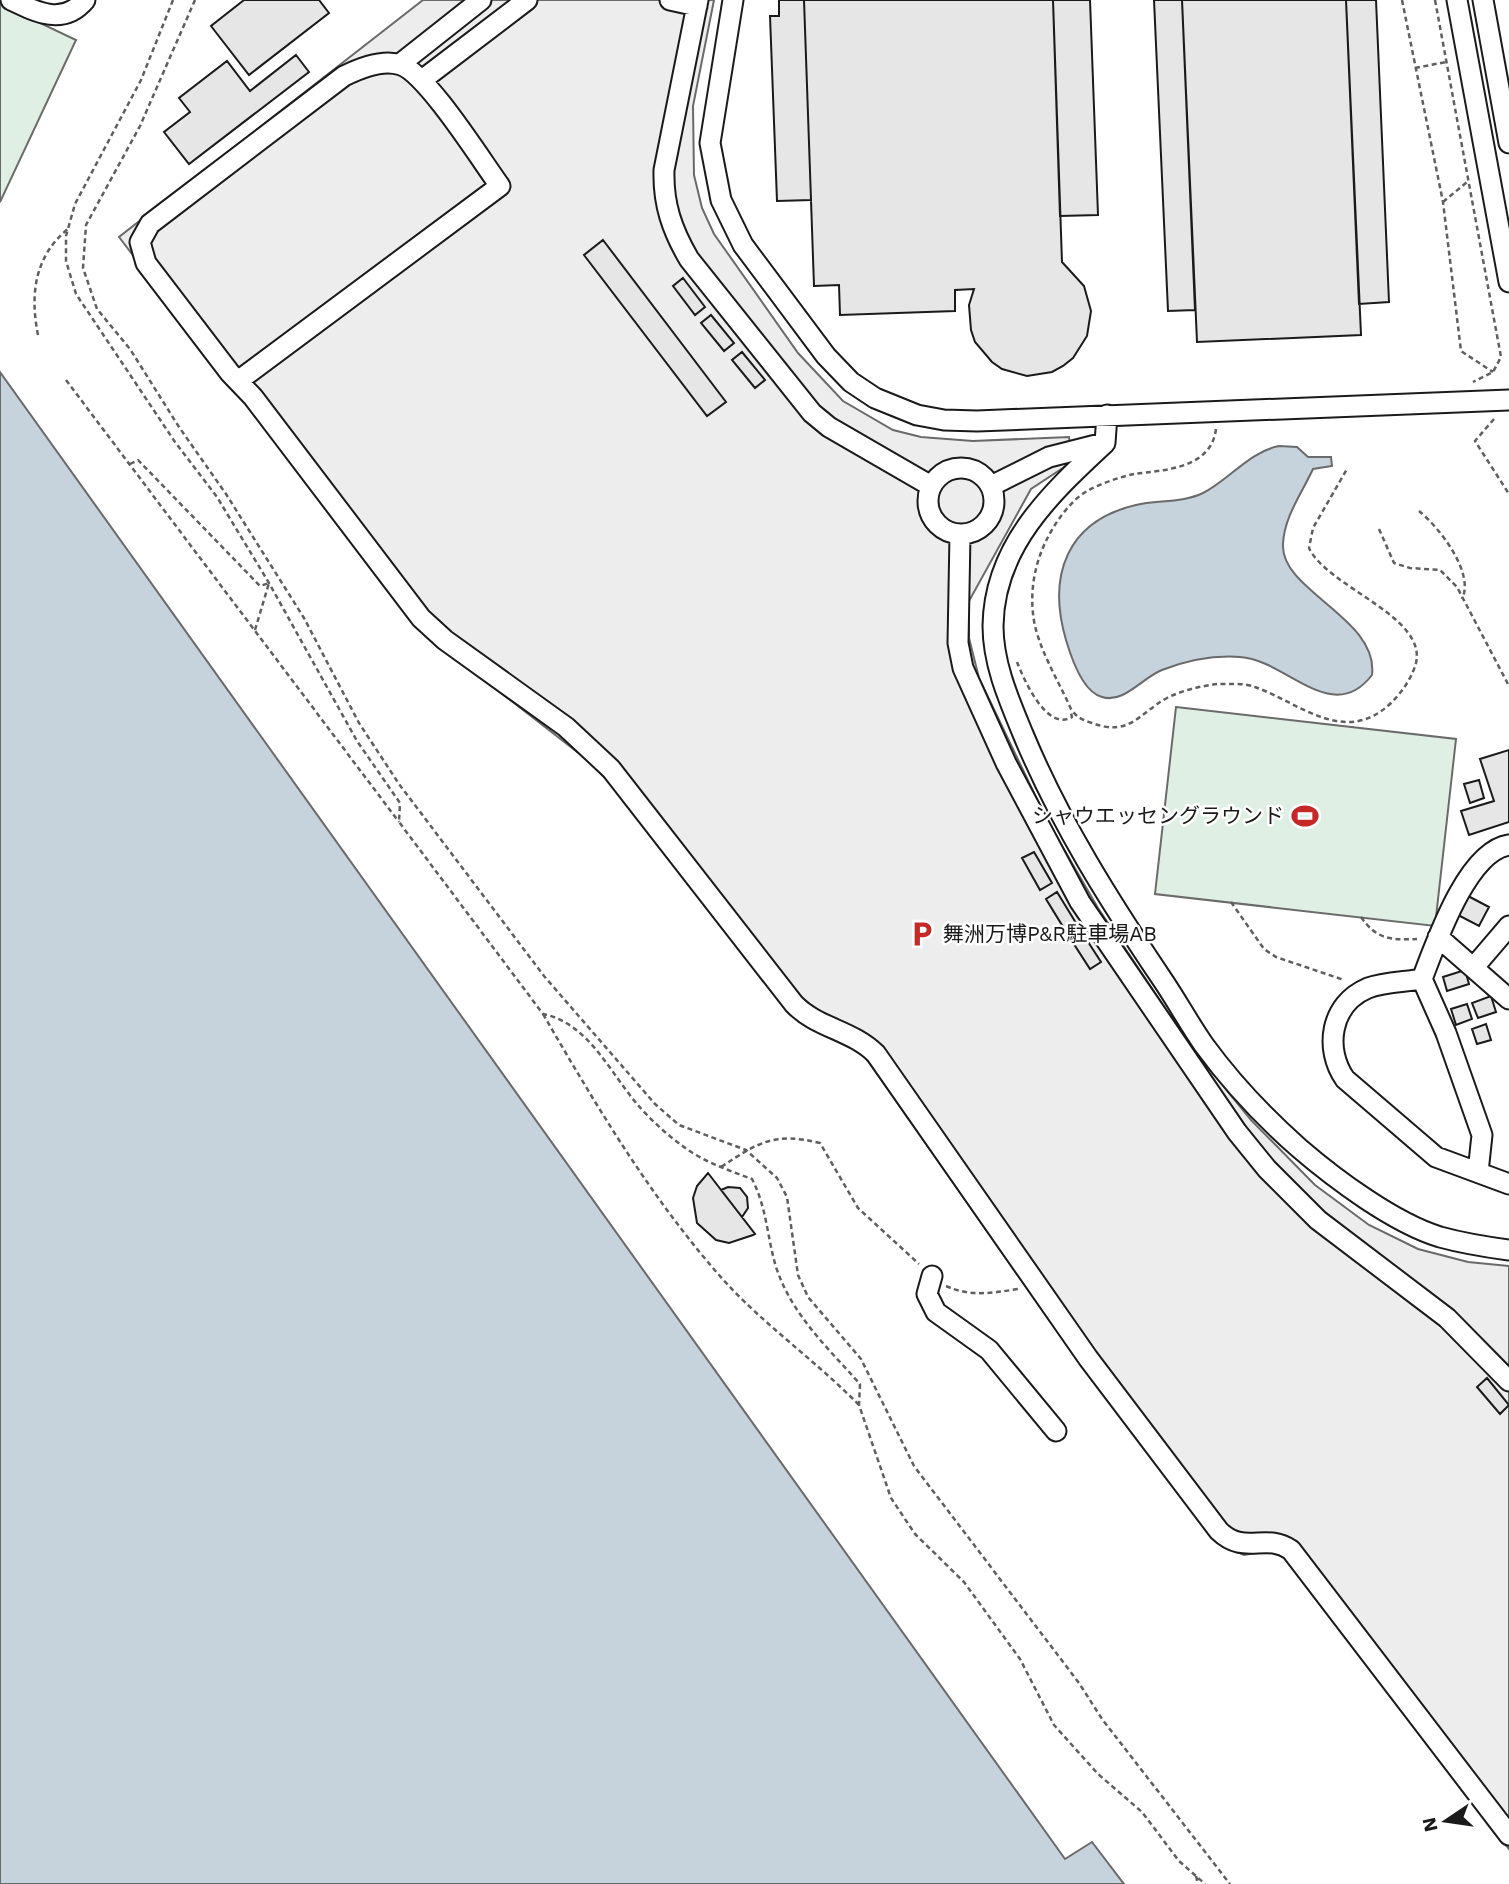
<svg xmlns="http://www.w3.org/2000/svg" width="1509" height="1884" viewBox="0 0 1509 1884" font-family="'Work Sans','Noto Sans JP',sans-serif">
<rect width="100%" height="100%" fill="#fff"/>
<path fill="#e0efe3" stroke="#6a6a6a" stroke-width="2" d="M0,4L76,40L0,202Z
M1176,707L1456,739L1435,926L1155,894Z"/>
<path fill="#ededed" stroke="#6a6a6a" stroke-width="2" d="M423,0H714L693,106L694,175L702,208L714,234L798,353L843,401L893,430L921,437L973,441L1069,437L1072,462L1031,489L969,601V638L979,678L1047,820L1098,908L1190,1045L1251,1120L1315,1185L1369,1225L1418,1249L1468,1262L1509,1266V1849L1289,1561L1282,1555L1267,1551L1244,1555L1221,1545L1050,1321L865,1057L844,1042L803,1024L787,1010L623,797L590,762L419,629L119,237Z"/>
<path fill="#c6d2dc" stroke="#6a6a6a" stroke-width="2" d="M0,372L1065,1859L1092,1842L1124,1884H0Z
M1279,446L1297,447L1308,457H1331L1332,466L1313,469C1302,493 1284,517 1283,544C1280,591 1379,618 1372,675C1332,727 1287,660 1240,657C1212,655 1188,660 1162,670C1143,677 1124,704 1102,697C1083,692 1071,657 1066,640C1047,575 1067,521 1136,505C1158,500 1182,503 1203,493C1230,479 1249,452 1279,446Z"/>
<path fill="#e6e6e6" stroke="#1a1a1a" stroke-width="2" d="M244,0H319L329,13L249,75L211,26Z
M779,0H804L811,200L777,201L770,16H779Z
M804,0H1053L1062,262L1084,286L1091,311L1087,336L1073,358L1063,366L1052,372L1027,376L1002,369L992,362L975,342L971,330L969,305L974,289L955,290V311L840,315L839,285L814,286Z
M1053,0H1090L1098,215L1060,216Z
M1154,0H1182L1195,310L1168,311Z
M1182,0H1346L1361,335L1197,342Z
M1346,0H1376L1389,302L1359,304Z
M296,55L309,72L189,164L164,132L190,112L179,98L227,61L250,91Z
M603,240L726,402L707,416L584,255Z
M683,278L705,307L695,315L673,286Z
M711,315L734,343L724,351L701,323Z
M742,352L765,380L755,388L732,360Z
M1509,750V822L1469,835L1461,811L1494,801L1480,759Z
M1479,780L1484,798L1470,803L1464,784Z
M1034,852L1052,883L1040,890L1022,858Z
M1057,892L1076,923L1065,930L1046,899Z
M1468,896L1489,907L1479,926L1458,915Z
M1081,931L1101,962L1090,969L1070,938Z
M1465,970L1469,984L1447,991L1443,977Z
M1491,996L1496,1012L1478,1018L1472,1003Z
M1467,1004L1472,1019L1456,1025L1451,1009Z
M1486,1024L1491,1040L1477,1044L1472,1029Z
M708,1173L755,1234L753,1235L729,1243L716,1240L697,1223L693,1198L697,1186Z
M728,1187L740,1188L747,1197L748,1208L742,1217L721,1190Z
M1487,1378L1509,1405L1500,1414L1477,1387Z"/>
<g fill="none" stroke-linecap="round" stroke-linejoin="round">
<g stroke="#1a1a1a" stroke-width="23">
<path id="minor" d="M11,0C36,12 63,26 85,0
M670,0L697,6
M698,0L664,170C663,204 672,230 689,259L812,413L829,427L931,486
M733,0L710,143L721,200L743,245L826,356L851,382L875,398L917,415L944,420L977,421L1509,400
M1457,0L1509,282
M1483,0L1509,143
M400,64L481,0
M422,80L527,0
M238,381L500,186C481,160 427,74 401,65C384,59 360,68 344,76L150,224L140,242L146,263L230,373L253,397L421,618L445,640L566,727L611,769L794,1004C817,1028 852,1030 876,1054L1088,1358L1219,1531C1245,1556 1265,1532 1291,1550L1509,1835
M1107,415L1105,443C1051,493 994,546 993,626C993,664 1009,700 1023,734C1060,823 1110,902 1164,982C1178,1003 1190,1025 1204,1045C1231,1082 1265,1118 1299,1148C1335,1179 1394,1223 1440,1237C1462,1243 1486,1247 1509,1250
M928 501a33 33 0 1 1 66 0a33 33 0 1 1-66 0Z
M991,486L1049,457L1104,443
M960,535L958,643L963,668L1006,763L1080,902L1237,1132L1267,1169L1318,1220L1447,1318L1509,1381
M1509,845C1467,851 1436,943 1422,979C1405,982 1384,982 1368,988C1330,1004 1324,1049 1345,1079L1436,1157L1509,1184
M1438,937L1509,999
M1474,967L1509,926
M1422,979L1446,1033L1482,1135L1478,1172
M932,1276L927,1294L936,1312L989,1350L1056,1431"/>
</g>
<path stroke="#5f5f5f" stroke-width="2.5" stroke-dasharray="5 3.5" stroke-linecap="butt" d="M173,0L141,80L75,204L66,236V261L76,294L175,442L217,497L269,583L357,741L400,803L399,822L543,1014C588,1023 609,1071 637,1104C649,1118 665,1133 680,1144C701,1161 728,1170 752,1179C767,1208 767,1237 776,1267C792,1315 827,1347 860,1384L859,1405L891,1498L915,1534L964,1582L1020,1659L1054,1725L1098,1774L1142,1812L1179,1861L1205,1884
M195,0L140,126L86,225L83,268L97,309L130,349L179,427L226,494L304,618L359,723L399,784L544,976L655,1104L679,1125L746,1150L777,1178L787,1197L798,1275L808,1297L861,1359L914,1466L1079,1683L1102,1719L1230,1884
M1402,0L1443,202L1461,351L1493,372
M1435,0L1501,357L1493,372L1473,382
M1415,68L1446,62
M1443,202L1467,182
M38,335C30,295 34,256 69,228
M66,380L399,822
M1494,419L1475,441L1509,494
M1216,429C1211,469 1164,470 1134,474C1120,477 1102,483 1089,490C1070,500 1054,524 1045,543C1033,569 1029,598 1035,626C1042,655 1059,682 1071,709C1077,718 1083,720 1092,723C1130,737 1138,714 1167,698C1183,690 1201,686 1218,684C1229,684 1245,683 1255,687C1300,703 1345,747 1391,703C1402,692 1412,678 1416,663C1427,616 1327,587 1309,548L1313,528L1347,469
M130,464L138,460L260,586L269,583
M1419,511C1439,527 1475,573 1462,599
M1379,529L1394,563L1410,568L1440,570L1457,587L1509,686
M255,630L269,583
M1017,662C1024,680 1047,732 1072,717L1071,713
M1231,902L1264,949L1276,957L1344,980
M1361,917C1377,940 1391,940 1417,939
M543,1014C596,1105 649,1195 719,1275C761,1323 814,1359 859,1405
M721,1167C759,1142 774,1132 820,1143L858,1208L919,1264
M946,1286C970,1297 993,1293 1018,1289
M1196,1876L1198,1884"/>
<use href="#minor" stroke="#fff" stroke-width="19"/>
</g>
<defs>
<g id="stadium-bare" transform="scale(2.1)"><path d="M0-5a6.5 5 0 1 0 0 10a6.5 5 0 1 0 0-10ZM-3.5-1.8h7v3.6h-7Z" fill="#c62828" stroke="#fff" stroke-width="2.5" paint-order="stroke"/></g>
<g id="parking-bare" transform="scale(2.1)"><path d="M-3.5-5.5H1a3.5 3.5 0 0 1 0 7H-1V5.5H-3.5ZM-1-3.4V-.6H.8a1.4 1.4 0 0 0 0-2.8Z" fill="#c62828" stroke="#fff" stroke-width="2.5" paint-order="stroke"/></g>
</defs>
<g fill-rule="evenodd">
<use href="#stadium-bare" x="1305" y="816"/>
<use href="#parking-bare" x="922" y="934"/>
</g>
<g text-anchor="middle" stroke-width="5" stroke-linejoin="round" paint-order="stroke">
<g font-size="21" fill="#1a1a1a" stroke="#fff" text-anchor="end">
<text x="1284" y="823">シャウエッセングラウンド</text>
<text x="943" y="941" text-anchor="start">舞洲万博P&amp;R駐車場AB</text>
</g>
</g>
<g transform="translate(1446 1821) rotate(257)" stroke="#ffffff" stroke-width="5" paint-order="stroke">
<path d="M0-5L12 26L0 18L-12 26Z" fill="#1a1a1a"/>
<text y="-10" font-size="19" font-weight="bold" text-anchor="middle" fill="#1a1a1a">N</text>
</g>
</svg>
